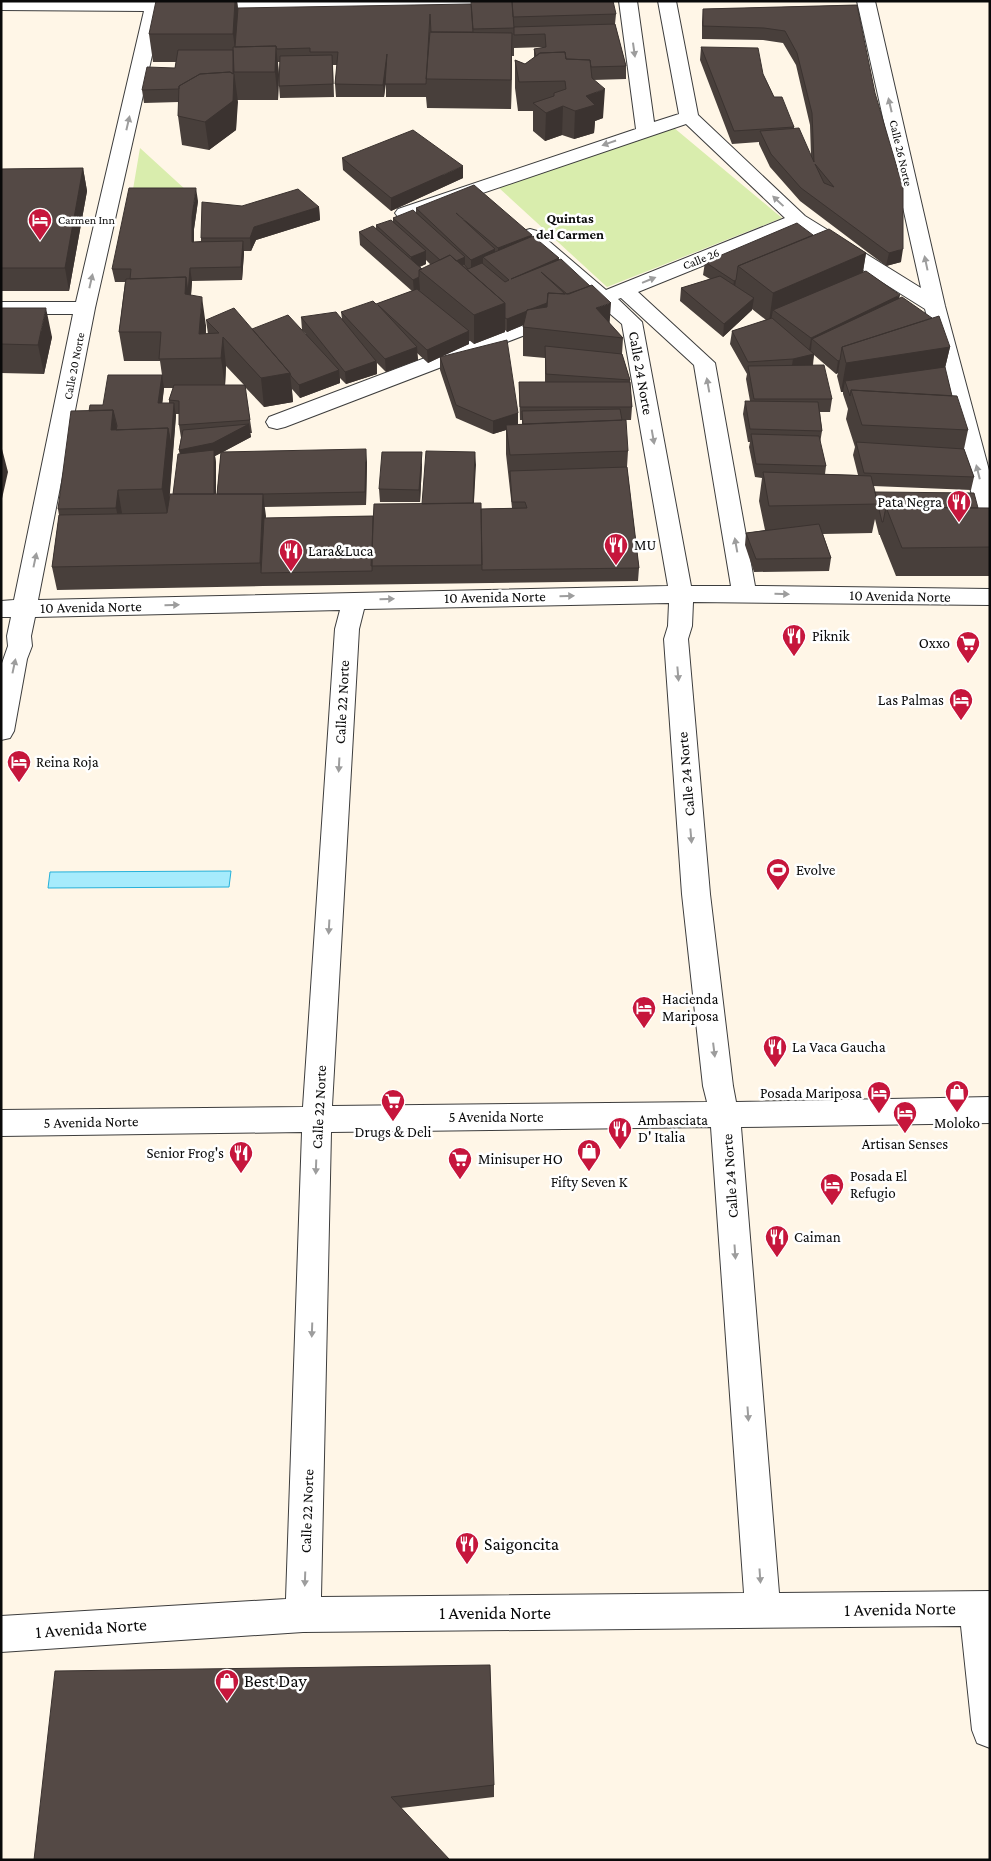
<svg xmlns="http://www.w3.org/2000/svg" width="991" height="1861" viewBox="0 0 991 1861" font-family="'Crimson Pro',serif">
<rect width="100%" height="100%" fill="#fff6e7"/>
<path fill="#d9edad" d="M673,127L782,218L607,287L498,187Z
M140,148L198,201H131Z"/>
<path fill="#a6ebfc" stroke="#26b1da" d="M231,871L229,887L48,888L50,872Z"/>
<g fill="none" stroke-linecap="round" stroke-linejoin="round">
<g stroke="#3d3d3d" stroke-width="2">
<path id="minor" d="M1,1H531L528,5L522,6L162,11L95,308L38,600L668,586L622,324L601,306L285,427L277,429L269,427L266,422L269,417L589,296L523,239L520,235L523,231L530,229L537,231L606,290L785,218L686,124L412,217L405,219L398,217L395,213L398,209L636,129L619,1H637L654,122L679,114L658,1H676L698,115L805,216L921,288L857,1H875L945,306L990,474V527L982,524L978,519L925,309L796,228L638,292L715,363L755,586L990,589V605L693,602L692,626L688,639L710,894L733,1086L736,1102L990,1097V1123L741,1127L779,1593L990,1591V1748L977,1743L972,1730L961,1626L303,1632L1,1652V1616L286,1599L302,1132L1,1136V1110L303,1107L335,629L340,610L35,617L31,636L32,646L27,659L14,731L10,738L1,740V666L8,646L7,636L11,617H1V601L14,600L73,314H1V302H76L144,11L1,10ZM621,298L694,365L731,586H691L642,322L618,299ZM669,603L668,626L664,639L682,894L703,1086L707,1102L332,1106L359,629L364,609ZM711,1127L744,1593L321,1597L331,1132Z"/>
</g>
<use href="#minor" fill="#fff" fill-rule="evenodd"/>
</g>
<path fill="#483f3b" fill-rule="evenodd" d="M237,1L238,8L616,14L615,24L626,66V79L593,80L603,118L595,121L594,133L574,139L562,135L545,141L533,131V111H518L515,88V60L525,64L534,58V49L545,47L514,48V56H512L511,109L427,108L426,97H386V84L384,97H336L335,84L337,65H333L334,97L280,98L279,86L280,62H278L279,75L278,100H237L236,130L209,150L182,145L178,116L179,102L144,103L142,90L175,68L176,62H153L149,34Z
M857,5L901,262L886,266L800,201L770,167L759,144V142L732,144L700,60L701,47L763,74L774,97L794,127V128L811,156L810,125L796,65L783,43L763,40L702,39V22L703,9Z
M342,158L463,178L391,211L343,170Z
M83,168L87,191L69,291H1V169Z
M198,201L194,229V242L201,241V238L242,206L319,207L320,220L256,240L251,251H244L242,280L192,281L191,295L206,326V334H208L206,320L252,329L306,334L302,330L301,317L342,319L341,312L376,304L412,291L360,245L359,232L376,228V225L393,222V218L416,213V208L532,237L559,258V260L610,324L623,338L622,354L630,380L632,407L631,420H622L628,451L627,467L639,568L638,581L263,586L57,590L52,567L59,515L58,509L89,411L103,405L162,375L160,361H124L119,332L125,282H115L112,269ZM426,260L431,265L422,269L420,267L426,264ZM523,325V356L545,358V382H519L520,420H522V424H518V413L440,357L469,344V340L474,344L505,332V330L507,332ZM417,353L428,363L440,357V370L456,418L493,434L506,430V454L512,508L481,509L474,503L475,452L422,504L373,516L265,518L264,507L366,505L367,462L223,452L251,437L250,433H252L245,387L264,407L293,402L292,389L300,398L340,383V378L346,384L377,374V363L386,372L418,360ZM226,366L244,385H225ZM164,388H173L169,400V403H162ZM176,414H179V425L181,438L179,450L180,454L173,494L169,499ZM221,453L217,494H216V463L215,456Z
M813,235L866,253L863,272L899,298L950,347L945,368L952,396L968,430L964,449L974,477L971,490L873,486L875,492L978,508L990,511V576H896L880,536V535H879L875,519L872,533L823,534L831,558L829,571L754,572L745,545L746,533L765,530L759,501L762,478L755,477L749,447L750,442H748L743,414L745,401H750L746,379L747,374L730,344L732,331L766,320L752,309V310L723,337L680,301L681,288L710,279L703,275L705,262ZM814,355L836,374L838,373L837,376L841,392H843V394L848,409L846,419L855,447L853,455L858,475L825,474L826,466L820,443L822,431L820,412H830L832,399L813,365Z
M1,308L52,337L44,374L1,373Z
M422,465L420,502H380L379,489Z
M55,1671L494,1785V1797L401,1808Z"/>
<path fill="#3b3330" d="M235,1H237L239,21L235,50L233,34Z
M512,33V61L511,109V80Z
M276,46L279,75L278,100L275,72Z
M235,50L234,72L238,102L236,130L209,150L205,122L232,88Z
M387,54V66L384,97L383,85Z
M605,89L603,118L595,121L594,133L574,139L575,111L586,96Z
M563,106L562,135L545,141L546,113Z
M463,166V178L391,211V198Z
M83,168L87,191L69,291L65,268Z
M196,188L198,201L194,229V255L192,242V217Z
M319,207L320,220L256,240L251,251L250,238L254,227Z
M532,235V248L498,261V248Z
M243,241L244,254L242,280L241,267Z
M495,249V262L483,257V267L471,273V260Z
M903,249L901,262L886,266L889,253Z
M426,251V264L411,270V257Z
M866,253L861,282L773,310L771,321L769,322L773,293Z
M465,257V270L445,265Z
M559,258V271L511,279Z
M190,268L192,281L189,323L185,294L186,277Z
M419,277L420,290L414,293L413,280Z
M736,280L734,293L732,294L734,281Z
M566,295V308L507,332V319Z
M900,295L897,308L812,339L811,350L809,351L811,338Z
M202,297L206,326L203,358L199,334Z
M754,298L752,310L723,337L724,324Z
M505,303V332L474,344V315Z
M611,303L609,332L596,308Z
M46,308L52,337L44,374L38,345Z
M469,331V344L428,363L427,350Z
M223,337L226,366L225,387L221,358Z
M417,347L418,360L386,372L385,359Z
M950,347L943,376L845,381L843,392H841L846,363Z
M814,354L812,366L791,372L793,359Z
M840,360L838,373L836,374L838,361Z
M376,361L377,374L346,384L345,372Z
M339,370L340,383L300,398L299,385Z
M290,373L293,402L264,407L261,378Z
M162,375L164,388L161,416L158,403Z
M174,403L176,416L168,518L162,489L168,428Z
M113,410L119,439L111,430Z
M518,413V426L506,425V430L493,434V421Z
M249,424L251,437L215,456L216,463V512L182,463L179,450Z
M2,449L8,472L1,503V454Z
M366,449L367,462L366,505L365,492Z
M422,452V465L420,502L419,490Z
M475,452L476,465L473,517V504Z
M118,490L123,519L122,536L116,508Z
M263,494L266,516L263,573H261L260,563Z"/>
<path fill="#544945" stroke="#3b3330" fill-rule="evenodd" d="M156,1H235L233,34H149Z
M471,1H512L514,28L473,29Z
M512,1H613L616,14L513,17Z
M471,4L473,32H431L430,14L426,84H385L387,54L383,85L335,84L338,52H310V48L277,49L276,46L235,47L238,8Z
M857,5L875,93L903,188V249L889,253L801,188L771,154L760,131L799,128L814,162L812,113L797,53L785,31L764,28L703,26V9ZM815,164L834,187L824,183Z
M615,24L626,66L591,67L590,60L566,59L565,52L540,53L536,56L534,49L546,47L545,34L514,35V27Z
M430,32L512,33L511,80L426,79Z
M276,46L275,72H234L233,47Z
M701,47L758,48L763,74L774,97H782L794,127L734,131Z
M178,50H233V74L230,72L200,74L179,86V89L142,90L147,67L175,68Z
M565,52L566,59L590,60L592,78L605,89L586,96L595,105L575,111L563,106L546,113L533,103L554,96V93L566,89L565,81L519,82L515,60L525,64L540,53Z
M332,55L333,84L279,86L280,56Z
M230,72L234,74L233,101L205,122L178,116L179,86L200,74Z
M413,130L463,166L391,198L342,158Z
M83,168L65,268H1V169Z
M474,185L532,235L498,248L456,213L495,249L471,260L416,208Z
M129,188H196L192,217V242L243,241L241,267L190,268L188,293L186,277L130,279L131,269H112Z
M298,189L319,207L254,227L250,238H201L202,202L242,206Z
M413,210L465,257L456,261L450,255L440,260L393,218Z
M391,220L426,251L411,257L376,225Z
M797,223L813,235L738,266L736,280L734,281L705,262Z
M373,226L422,269L419,270V277L413,280L359,232Z
M829,229L866,253L773,293L738,266Z
M533,236L559,258L511,279L561,259L590,286L567,294L541,272L565,294L548,293L547,303L531,309L527,310V311L507,319L505,318V303L462,265L464,264L468,269L482,263L505,282L509,280L483,257Z
M450,255L505,303L474,315L419,270Z
M866,271L900,295L811,338L773,310Z
M720,276L754,298L724,324L681,288Z
M186,277L185,294L202,297L199,334L219,333L206,320L234,308L290,373L261,378L223,337L221,358L159,359L161,332H119L126,279Z
M592,285L611,303L596,308L623,338L523,327L527,310L547,307L548,293L569,294Z
M417,289L469,331L427,350L378,305L417,347L385,359L341,312L373,301L376,304Z
M902,297L932,318L842,347L840,360L838,361L812,339Z
M1,308H46L38,345L1,344Z
M336,312L376,361L345,372L301,317Z
M288,315L339,370L299,385L291,376L290,373L252,329Z
M939,316L950,347L846,363L842,347Z
M772,318L814,354L793,359L748,362L732,331Z
M507,340L518,413L493,421L456,405L440,357Z
M545,346L622,354L630,380L546,374Z
M824,365L832,399H754L748,366Z
M945,367L952,396L851,390L850,396L845,381Z
M108,375H162L158,403H174L171,444L168,428L116,430L117,426L113,410L89,411L90,405H103Z
M519,382H630L632,407H520Z
M174,385H245L250,420L179,425V401L169,400Z
M851,390L957,396L968,430L862,425Z
M745,401L818,402L822,431L750,429Z
M620,409L622,420L523,424L522,411Z
M113,410L111,430L168,428L162,489L118,490L116,508L58,509L71,411Z
M626,420L628,451L510,455L506,425Z
M249,424L213,443L179,450L183,430Z
M751,434L819,436L826,466L756,464Z
M856,442L964,449L974,477L864,473Z
M366,449L365,492L263,494H217L221,452Z
M214,450V494H173L178,454Z
M426,451L475,452L473,503L422,504Z
M382,452H422L419,490L379,489Z
M627,467L639,568L482,570L481,509L527,508L525,502H512L510,471Z
M763,472L871,476L878,504L769,506Z
M875,492L974,493L978,508L886,507L883,522H882Z
M170,494H263L260,563L52,567L59,515L167,513Z
M481,503L482,565L371,566L374,504Z
M886,507L989,508L990,511V547L902,548Z
M373,516L372,571L261,573L264,518Z
M819,524L831,558L756,559L746,533Z
M490,1665L494,1785L391,1797L450,1860H34L55,1671Z"/>
<defs><path id="oneway-solid" d="M-6-.8H1V-3.2L6.5 0L1 3.2V.8H-6Z" transform="scale(1.25)"/></defs>
<g fill="#9d9d9d">
<use href="#oneway-solid" transform="translate(634 50) rotate(82)"/>
<use href="#oneway-solid" transform="translate(890 105) rotate(-103)"/>
<use href="#oneway-solid" transform="translate(128 123) rotate(-77)"/>
<use href="#oneway-solid" transform="translate(609 143) rotate(161)"/>
<use href="#oneway-solid" transform="translate(778 201) rotate(-137)"/>
<use href="#oneway-solid" transform="translate(926 263) rotate(-102)"/>
<use href="#oneway-solid" transform="translate(649 280) rotate(-22)"/>
<use href="#oneway-solid" transform="translate(91 281) rotate(-77)"/>
<use href="#oneway-solid" transform="translate(708 385) rotate(-100)"/>
<use href="#oneway-solid" transform="translate(653 437) rotate(80)"/>
<use href="#oneway-solid" transform="translate(978 472) rotate(-104)"/>
<use href="#oneway-solid" transform="translate(736 545) rotate(-100)"/>
<use href="#oneway-solid" transform="translate(35 560) rotate(-78)"/>
<use href="#oneway-solid" transform="translate(782 594) rotate(1)"/>
<use href="#oneway-solid" transform="translate(567 596) rotate(-1)"/>
<use href="#oneway-solid" transform="translate(387 599) rotate(-1)"/>
<use href="#oneway-solid" transform="translate(172 605) rotate(-1)"/>
<use href="#oneway-solid" transform="translate(14 666) rotate(-78)"/>
<use href="#oneway-solid" transform="translate(678 674) rotate(85)"/>
<use href="#oneway-solid" transform="translate(339 765) rotate(93)"/>
<use href="#oneway-solid" transform="translate(691 836) rotate(85)"/>
<use href="#oneway-solid" transform="translate(329 927) rotate(93)"/>
<use href="#oneway-solid" transform="translate(714 1050) rotate(83)"/>
<use href="#oneway-solid" transform="translate(316 1167) rotate(92)"/>
<use href="#oneway-solid" transform="translate(735 1252) rotate(86)"/>
<use href="#oneway-solid" transform="translate(312 1330) rotate(92)"/>
<use href="#oneway-solid" transform="translate(748 1414) rotate(86)"/>
<use href="#oneway-solid" transform="translate(760 1576) rotate(86)"/>
<use href="#oneway-solid" transform="translate(305 1579) rotate(92)"/>
</g>
<defs>
<g id="hotel-pin" transform="scale(1.25)"><path d="M0 17L-7.5 6A9.5 9.5 0 1 1 7.5 6Z" fill="#c6163c" stroke="#fff"/><path d="M-6-4.5h1.5V1H6V5H4.5V3h-9V5H-6ZM-4 0a1.8 1.8 0 1 1 3.6 0ZM.5 0V-2.5h3Q6-2.5 6 0Z" fill="#fff"/></g>
<g id="restaurant-pin" transform="scale(1.25)"><path d="M0 17L-7.5 6A9.5 9.5 0 1 1 7.5 6Z" fill="#c6163c" stroke="#fff"/><path d="M-5-6h1v4h1v-4h1v4h1v-4h1v5L-1.5 .5V6h-2V.5L-5-1ZM5-6V6H3V1.5H1.5Q1.5-4 5-6Z" fill="#fff"/></g>
<g id="supermarket-pin" transform="scale(1.25)"><path d="M0 17L-7.5 6A9.5 9.5 0 1 1 7.5 6Z" fill="#c6163c" stroke="#fff"/><path d="M-6-5.5h2.5l.6 2H6L4.5 2H-2.5L-4.4-4H-6ZM-1.5 3.2a1.3 1.3 0 1 0 .1 0ZM3 3.2a1.3 1.3 0 1 0 .1 0Z" fill="#fff"/></g>
<g id="stadium-pin" transform="scale(1.25)"><path d="M0 17L-7.5 6A9.5 9.5 0 1 1 7.5 6Z" fill="#c6163c" stroke="#fff"/><path d="M0-5a6.5 5 0 1 0 0 10a6.5 5 0 1 0 0-10ZM-3.5-1.8h7v3.6h-7Z" fill="#fff"/></g>
<g id="shop-pin" transform="scale(1.25)"><path d="M0 17L-7.5 6A9.5 9.5 0 1 1 7.5 6Z" fill="#c6163c" stroke="#fff"/><path d="M-5-2.5h2.3a2.7 3.5 0 0 1 5.4 0H5L5.5 6h-11ZM-1.5-2.5h3a1.5 2.3 0 0 0-3 0Z" fill="#fff"/></g>
</defs>
<g fill-rule="evenodd">
<use href="#hotel-pin" x="40" y="220"/>
<use href="#restaurant-pin" x="959" y="502"/>
<use href="#restaurant-pin" x="616" y="545"/>
<use href="#restaurant-pin" x="291" y="551"/>
<use href="#restaurant-pin" x="794" y="636"/>
<use href="#supermarket-pin" x="968" y="643"/>
<use href="#hotel-pin" x="961" y="700"/>
<use href="#hotel-pin" x="19" y="762"/>
<use href="#stadium-pin" x="778" y="870"/>
<use href="#hotel-pin" x="644" y="1008"/>
<use href="#restaurant-pin" x="775" y="1047"/>
<use href="#shop-pin" x="957" y="1092"/>
<use href="#hotel-pin" x="879" y="1093"/>
<use href="#supermarket-pin" x="393" y="1101"/>
<use href="#hotel-pin" x="905" y="1113"/>
<use href="#restaurant-pin" x="620" y="1129"/>
<use href="#shop-pin" x="589" y="1151"/>
<use href="#restaurant-pin" x="241" y="1153"/>
<use href="#supermarket-pin" x="460" y="1159"/>
<use href="#hotel-pin" x="832" y="1185"/>
<use href="#restaurant-pin" x="777" y="1237"/>
<use href="#restaurant-pin" x="467" y="1544"/>
<use href="#shop-pin" x="227" y="1681"/>
</g>
<g text-anchor="middle" stroke-width="5" stroke-linejoin="round" paint-order="stroke">
<g font-size="12" fill="#0a0a0a" stroke="#fff">
<text transform="translate(901 153) rotate(77)" y="4">Calle 26 Norte</text>
<text transform="translate(701 259) rotate(-22)" y="4">Calle 26</text>
<text transform="translate(74 366) rotate(-79)" y="4">Calle 20 Norte</text>
</g>
<g font-size="12" fill="#0a0a0a" stroke="#fff" text-anchor="start">
<text x="58" y="224">Carmen Inn</text>
</g>
<g font-size="14" font-weight="bold" fill="#0a0a0a" stroke="#fff">
<text x="570" y="223">Quintas<tspan x="570" dy="16">del Carmen</tspan></text>
</g>
<g font-size="15" fill="#0a0a0a" stroke="#fff">
<text transform="translate(641 373) rotate(80)" y="5">Calle 24 Norte</text>
<text transform="translate(900 596) rotate(1)" y="5">10 Avenida Norte</text>
<text transform="translate(495 597) rotate(-1)" y="5">10 Avenida Norte</text>
<text transform="translate(91 607) rotate(-1)" y="5">10 Avenida Norte</text>
<text transform="translate(342 702) rotate(-87)" y="5">Calle 22 Norte</text>
<text transform="translate(686 774) rotate(-95)" y="5">Calle 24 Norte</text>
<text transform="translate(319 1107) rotate(-87)" y="5">Calle 22 Norte</text>
<text x="496" y="1122">5 Avenida Norte</text>
<text transform="translate(91 1122) rotate(-1)" y="5">5 Avenida Norte</text>
<text transform="translate(730 1176) rotate(-94)" y="5">Calle 24 Norte</text>
<text transform="translate(307 1511) rotate(-88)" y="5">Calle 22 Norte</text>
</g>
<g font-size="15" fill="#0a0a0a" stroke="#fff" text-anchor="start">
<text x="942" y="507" text-anchor="end">Pata Negra</text>
<text x="634" y="550">MU</text>
<text x="308" y="556">Lara&amp;Luca</text>
<text x="812" y="641">Piknik</text>
<text x="950" y="648" text-anchor="end">Oxxo</text>
<text x="944" y="705" text-anchor="end">Las Palmas</text>
<text x="36" y="767">Reina Roja</text>
<text x="796" y="875">Evolve</text>
<text x="662" y="1004">Hacienda<tspan x="662" dy="17">Mariposa</tspan></text>
<text x="792" y="1052">La Vaca Gaucha</text>
<text x="862" y="1098" text-anchor="end">Posada Mariposa</text>
<text x="638" y="1125">Ambasciata<tspan x="638" dy="17">D' Italia</tspan></text>
<text x="957" y="1128" text-anchor="middle">Moloko</text>
<text x="393" y="1137" text-anchor="middle">Drugs &amp; Deli</text>
<text x="905" y="1149" text-anchor="middle">Artisan Senses</text>
<text x="224" y="1158" text-anchor="end">Senior Frog's</text>
<text x="478" y="1164">Minisuper HO</text>
<text x="850" y="1181">Posada El<tspan x="850" dy="17">Refugio</tspan></text>
<text x="589" y="1187" text-anchor="middle">Fifty Seven K</text>
<text x="794" y="1242">Caiman</text>
</g>
<g font-size="18" fill="#0a0a0a" stroke="#fff" text-anchor="start">
<text x="484" y="1550">Saigoncita</text>
<text x="244" y="1687">Best Day</text>
</g>
<g font-size="18" fill="#0a0a0a" stroke="#fff">
<text transform="translate(900 1609) rotate(-1)" y="6">1 Avenida Norte</text>
<text x="495" y="1619">1 Avenida Norte</text>
<text transform="translate(91 1628) rotate(-4)" y="6">1 Avenida Norte</text>
</g>
</g>
<rect width="991" height="1861" fill="none" stroke="#0a0a0a" stroke-width="5"/>
</svg>
